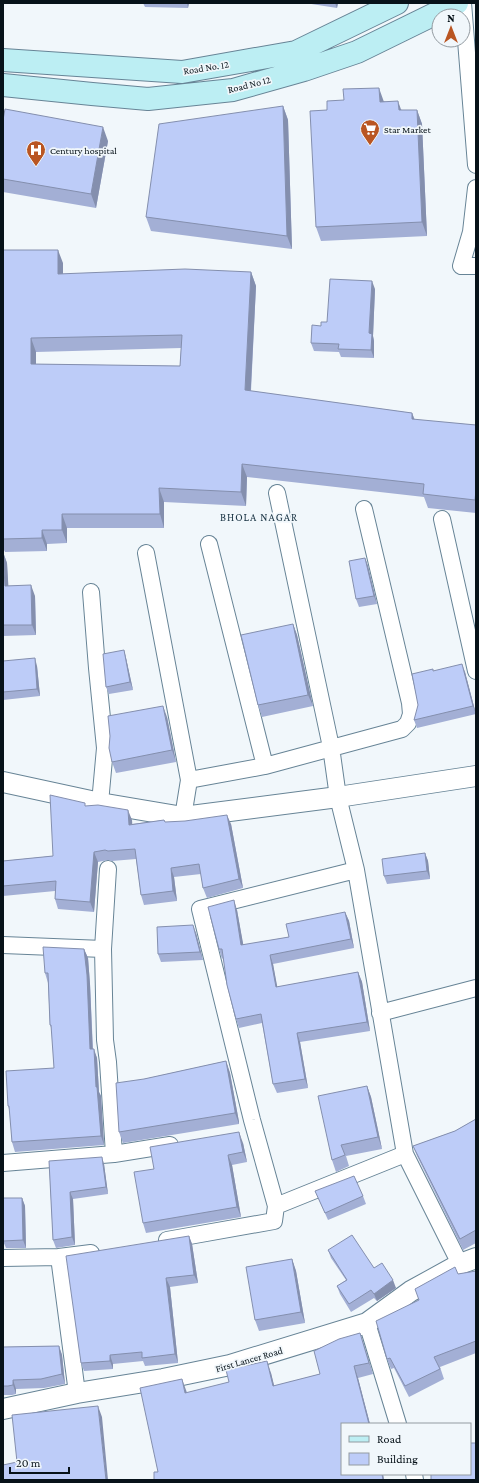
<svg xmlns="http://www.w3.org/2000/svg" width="479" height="1483" viewBox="0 0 479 1483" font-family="'Crimson Pro',serif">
<rect width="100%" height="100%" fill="#f1f7fb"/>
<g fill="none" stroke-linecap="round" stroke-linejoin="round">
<g stroke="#678496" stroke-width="18">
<path id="minor" d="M463,3L476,165
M476,188L471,232L461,266H476
M277,493L331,747L338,797L356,870L405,1154L460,1264
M442,519L476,671
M209,544L265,766
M146,553L189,780L183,817
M91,592L97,668L105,748L100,803
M189,780L265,766L402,729L408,723L411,714L410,703L364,509
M108,869L103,949L105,1040L108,1062L114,1154
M356,870L200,909L252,1120L276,1206L405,1154
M3,945L103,949
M380,1013L476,988
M3,1163L114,1154L170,1145
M167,1240L274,1221L276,1206
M59,1257L77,1393
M3,1258L59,1257L91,1253
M367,1323L398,1424
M414,1474L415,1480"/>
</g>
<g stroke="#678496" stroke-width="22">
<path id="tertiary" d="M3,782L100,803L183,817L338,797L476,776
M3,1409L77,1393L163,1379L230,1365L367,1323L411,1291L460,1264L476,1258"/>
</g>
<g stroke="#678496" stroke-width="24">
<path id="secondary" d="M3,60L182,72L296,52L397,3
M3,85L92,94L148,99L233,90L304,70L357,52L457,3"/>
</g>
<use href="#minor" stroke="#fff" stroke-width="16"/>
<use href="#tertiary" stroke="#fff" stroke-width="20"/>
<use href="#secondary" stroke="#bceef3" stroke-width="22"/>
</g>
<path fill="#a3afd5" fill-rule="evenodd" d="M143,3H189L188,8L145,7Z
M305,3H338L337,8Z
M384,101L402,110H417L422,124L427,236L321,241L316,227L327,110Z
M283,106L288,120L292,249L151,231L146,217Z
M3,120L108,141L96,208L3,192Z
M3,250L63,263V274L251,272L256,286L251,391L412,413L415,420L476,425V513L428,508L424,497L247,477L246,506L164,502V528H67V543L47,544V551L5,552L3,548ZM181,348L180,366L36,364V352Z
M375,289L373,336L374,341V358L341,357L339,352L314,351L311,343L321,326L327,322Z
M3,552L7,563L8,586L35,596L36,635L3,636Z
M365,558L368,566L377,604L359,607L356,599Z
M293,624L297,635L313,706L262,717L258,705Z
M124,650L126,658L133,690L109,694L106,687Z
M3,661L37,666L40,696L3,700Z
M433,671L465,672L476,714L417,728L414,720Z
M167,717L176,762L116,773L112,762Z
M86,806L132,820V824L164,820L165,822L231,824L243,888L207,898L203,888L201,874L174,877L177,901L144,905L141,895L136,859L112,861L108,860L98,862L94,912L58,909L55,899V891L3,896V861L53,856Z
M425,853L428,861L430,879L387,884L384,876Z
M237,910L243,945L289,937L345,912L349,921L354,948L273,964L277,987L358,972L362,982L370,1031L300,1042L308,1088L277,1093L273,1084L262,1023L239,1028L236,1019L223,958L222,959L219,949Z
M196,933L203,960L161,962L158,954Z
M84,949L88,958L90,984L93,1049L97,1058L99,1092L101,1096L104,1145L15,1152L12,1142L10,1112L8,1106L54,1068L52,1030L50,1025L48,983L45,973Z
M226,1061L230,1073L239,1122V1124L123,1143L119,1132L144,1079Z
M367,1086L371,1097L382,1149L346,1156L349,1166L336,1172L332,1160Z
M476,1119V1243L463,1250L417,1156L413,1146L455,1131Z
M243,1143L247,1162L232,1165L241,1217L146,1233L143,1223Z
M49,1161L104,1164L108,1194L73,1199L75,1245L56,1248L53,1240Z
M315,1191L363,1196L366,1204L328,1220Z
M22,1198L25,1206L26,1248H6L3,1241Z
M189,1236L192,1244L198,1283L170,1287L178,1363L145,1366L143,1361L113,1364V1369L84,1371L81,1363Z
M328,1250L374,1268L396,1288L377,1301L374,1298L351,1312L340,1294L337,1286L346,1280L331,1258Z
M292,1259L296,1271L305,1323L259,1331L255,1320Z
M476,1271V1353L440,1367L444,1379L409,1397L394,1368L391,1369L387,1359L419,1300L458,1274Z
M360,1333L373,1374L358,1378L370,1424H342V1474H383L384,1480H154L158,1472L186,1390L187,1393L271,1373L274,1386L320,1374Z
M59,1346L62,1355L65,1384L44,1388L16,1389V1394L12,1395H3V1347Z"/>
<path fill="#848fae" d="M187,3H189L188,8Z
M335,3H338L337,8Z
M379,88L384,102H380Z
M398,101L403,115L399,110Z
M283,106L288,120L292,249L287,236Z
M417,110L422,124L427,236L422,222Z
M103,127L108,141L96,208L91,194Z
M58,250L63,263V288L58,274Z
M251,272L256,286L250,404L245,390Z
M372,281L375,289L373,336L374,341V358L371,350L369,333Z
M31,338L36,352V378L31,364Z
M412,413L417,427L412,419Z
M242,464L247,477L246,506L241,492Z
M159,488L164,502V528L160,514Z
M62,514L67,528V543L62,530Z
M42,530L47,544V551L42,538Z
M3,552L7,563L9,596L5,586Z
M365,558L368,566L377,604L374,596Z
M31,585L35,596L36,635L32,625Z
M293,624L297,635L313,706L308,695Z
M124,650L126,658L133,690L130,682Z
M35,658L37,666L40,696L37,689Z
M462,664L465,672L476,714L473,706Z
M163,706L167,717L176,762L172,750Z
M128,810L132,820L133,834L129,825Z
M227,815L231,824L243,888L239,879Z
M94,852L98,862L94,912L90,902Z
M425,853L428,861L430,879L427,871Z
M171,868L174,877L177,901L173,891Z
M234,900L237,910L245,954L241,945Z
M345,912L349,921L354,948L351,939Z
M193,925L196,933L203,960L200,952Z
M84,949L88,958L90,984L93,1058L90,1049Z
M270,955L273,964L279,996L276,987Z
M358,972L362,982L370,1031L367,1022Z
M297,1033L300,1042L308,1088L305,1079Z
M94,1049L97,1058L99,1092L101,1096L104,1145L101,1136L96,1087Z
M226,1061L230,1073L239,1122V1124L235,1113Z
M367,1086L371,1097L382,1149L378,1137Z
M239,1132L243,1143L247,1162L243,1152Z
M228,1155L232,1165L241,1217L237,1207Z
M102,1157L104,1164L108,1194L106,1187Z
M70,1192L73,1199L75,1245L72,1237Z
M22,1198L25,1206L26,1248L23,1240Z
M189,1236L192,1244L198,1283L194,1275Z
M292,1259L296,1271L305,1323L301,1312Z
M166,1278L170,1287L178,1363L175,1354Z
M393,1280L396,1288L377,1301L374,1294Z
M360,1333L364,1345L373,1374L369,1363Z
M59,1346L62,1355L65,1384L62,1374Z
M110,1355L113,1364V1369L110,1361Z
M267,1361L271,1373L277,1397L273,1386Z
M354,1366L358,1378L370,1424H369Z
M182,1379L186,1390L189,1405L185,1393Z
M13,1380L16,1389V1394L13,1385Z
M98,1406L102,1417L108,1480H106Z
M382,1474H383L384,1480H383Z"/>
<path fill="#bdccf8" stroke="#848fae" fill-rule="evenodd" d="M379,88L380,102L398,101L399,110H417L422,222L316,227L310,111L327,110V101L344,100L343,89Z
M283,106L287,236L146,217L159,124Z
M5,109L103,127L91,194L3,179V120Z
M3,250H58V274L185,269L251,272L245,390L412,413V419L476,425V490L475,500L423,494L424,484L242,464L241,492L159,488L160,514H62V530H42V538L3,539ZM182,335L180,366L31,364V338Z
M330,279L372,281L369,333L372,334L371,350L338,349L339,344L311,343L312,325L321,326V322H327Z
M3,552L5,586L31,585L32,625H3Z
M365,558L374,596L356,599L349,561Z
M293,624L308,695L258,705L241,635Z
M124,650L130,682L106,687L103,654Z
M35,658L37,689L3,692V661Z
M462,664L473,706L414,720L418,705L412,674L433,669V671Z
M163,706L172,750L112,762L109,748L110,736L108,716Z
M50,795L85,803V806L98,805L128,810L129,825L164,820L165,822L185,821L227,815L239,879L203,888L199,864L171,868L173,891L141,895L135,849L108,851L105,850L94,852L90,902L55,899L56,881L3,886V861L53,856Z
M425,853L427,871L384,876L382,859Z
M234,900L241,945L289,937L286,924L345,912L351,939L270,955L276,987L358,972L367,1022L297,1033L305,1079L273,1084L261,1014L236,1019L227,985L222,949H219L208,907Z
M193,925L200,952L158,954L157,927Z
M43,947L84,949L87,975L90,1049H94L96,1087H97L101,1136L12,1142L9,1106H8L6,1071L54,1068L51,1025H50L48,973H45Z
M226,1061L235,1111V1113L119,1132L116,1083L144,1079Z
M367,1086L378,1137L341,1145L345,1155L332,1160L318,1096Z
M476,1119V1230L460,1239L413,1146L455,1131Z
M239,1132L243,1152L228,1155L237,1207L143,1223L134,1172L154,1169L150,1147Z
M102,1157L106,1187L70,1192L72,1237L53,1240L49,1161Z
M354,1176L363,1196L325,1213L315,1191Z
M3,1198H22L23,1240L3,1241Z
M352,1235L374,1268L382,1263L393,1280L374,1294L371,1290L349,1304L337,1286L347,1280L328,1250Z
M189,1236L194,1275L166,1278L175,1354L142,1358V1352L110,1355V1361L81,1363L66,1256Z
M292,1259L301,1312L255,1320L246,1267Z
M455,1267L458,1274L476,1271V1341L434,1357L440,1369L405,1386L390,1358L387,1359L376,1321L419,1300L415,1289Z
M360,1333L369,1363L354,1366L369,1424H342V1474H382L383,1480H154V1472H158L140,1388L182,1379L185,1393L229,1382L226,1370L267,1361L273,1386L320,1374L314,1351L339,1339Z
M59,1346L62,1374L41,1379L13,1380V1385L8,1386H3V1347Z
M98,1406L106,1480H3V1465L17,1462L12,1415Z
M470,1443H476V1480H431V1474H470Z"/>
<defs>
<g id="supermarket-pin" transform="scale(1)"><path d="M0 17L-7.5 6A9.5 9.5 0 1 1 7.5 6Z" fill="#b95522" stroke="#f1f7fb"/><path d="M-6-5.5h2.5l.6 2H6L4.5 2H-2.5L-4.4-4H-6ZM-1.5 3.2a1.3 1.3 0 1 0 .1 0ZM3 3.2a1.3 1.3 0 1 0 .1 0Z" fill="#fff"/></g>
<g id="hospital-pin" transform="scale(1)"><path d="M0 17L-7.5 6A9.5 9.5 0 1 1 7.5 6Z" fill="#b95522" stroke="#f1f7fb"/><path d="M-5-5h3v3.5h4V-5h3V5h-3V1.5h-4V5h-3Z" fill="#fff"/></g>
</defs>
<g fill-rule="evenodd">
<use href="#supermarket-pin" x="370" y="129"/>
<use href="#hospital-pin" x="36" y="150"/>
</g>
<g text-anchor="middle" stroke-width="3.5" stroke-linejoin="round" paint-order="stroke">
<g font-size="10" fill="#071219" stroke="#f1f7fb">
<text transform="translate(206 67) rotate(-9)" y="4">Road No. 12</text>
<text transform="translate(249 84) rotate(-14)" y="4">Road No 12</text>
<text transform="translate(249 1359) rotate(-16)" y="4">First Lancer Road</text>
</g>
<g font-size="10" fill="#071219" stroke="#f1f7fb" text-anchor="start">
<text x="384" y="133">Star Market</text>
<text x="50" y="154">Century hospital</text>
</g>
<g font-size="11" letter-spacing="1" fill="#1a3444" stroke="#f1f7fb">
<text x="259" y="521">BHOLA NAGAR</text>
</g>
</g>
<rect width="479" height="1483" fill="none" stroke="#071219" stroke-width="8"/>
<rect x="341" y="1423" width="130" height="52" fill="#f1f7fb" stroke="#939ba1"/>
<rect x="349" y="1436" width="20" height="6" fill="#bceef3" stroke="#939ba1"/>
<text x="377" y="1443" font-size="12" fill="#071219">Road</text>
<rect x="349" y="1453" width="20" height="12" fill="#bdccf8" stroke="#939ba1"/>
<text x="377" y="1463" font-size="12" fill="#071219">Building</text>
<g transform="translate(451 28)"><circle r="19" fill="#f1f7fb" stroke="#939ba1"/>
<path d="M0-3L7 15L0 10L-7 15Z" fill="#b95522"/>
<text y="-6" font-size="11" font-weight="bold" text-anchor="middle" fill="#071219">N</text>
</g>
<path d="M10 1467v6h59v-6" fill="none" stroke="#071219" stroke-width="2"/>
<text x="16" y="1467" font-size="12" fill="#071219" stroke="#f1f7fb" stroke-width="3" paint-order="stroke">20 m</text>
</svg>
